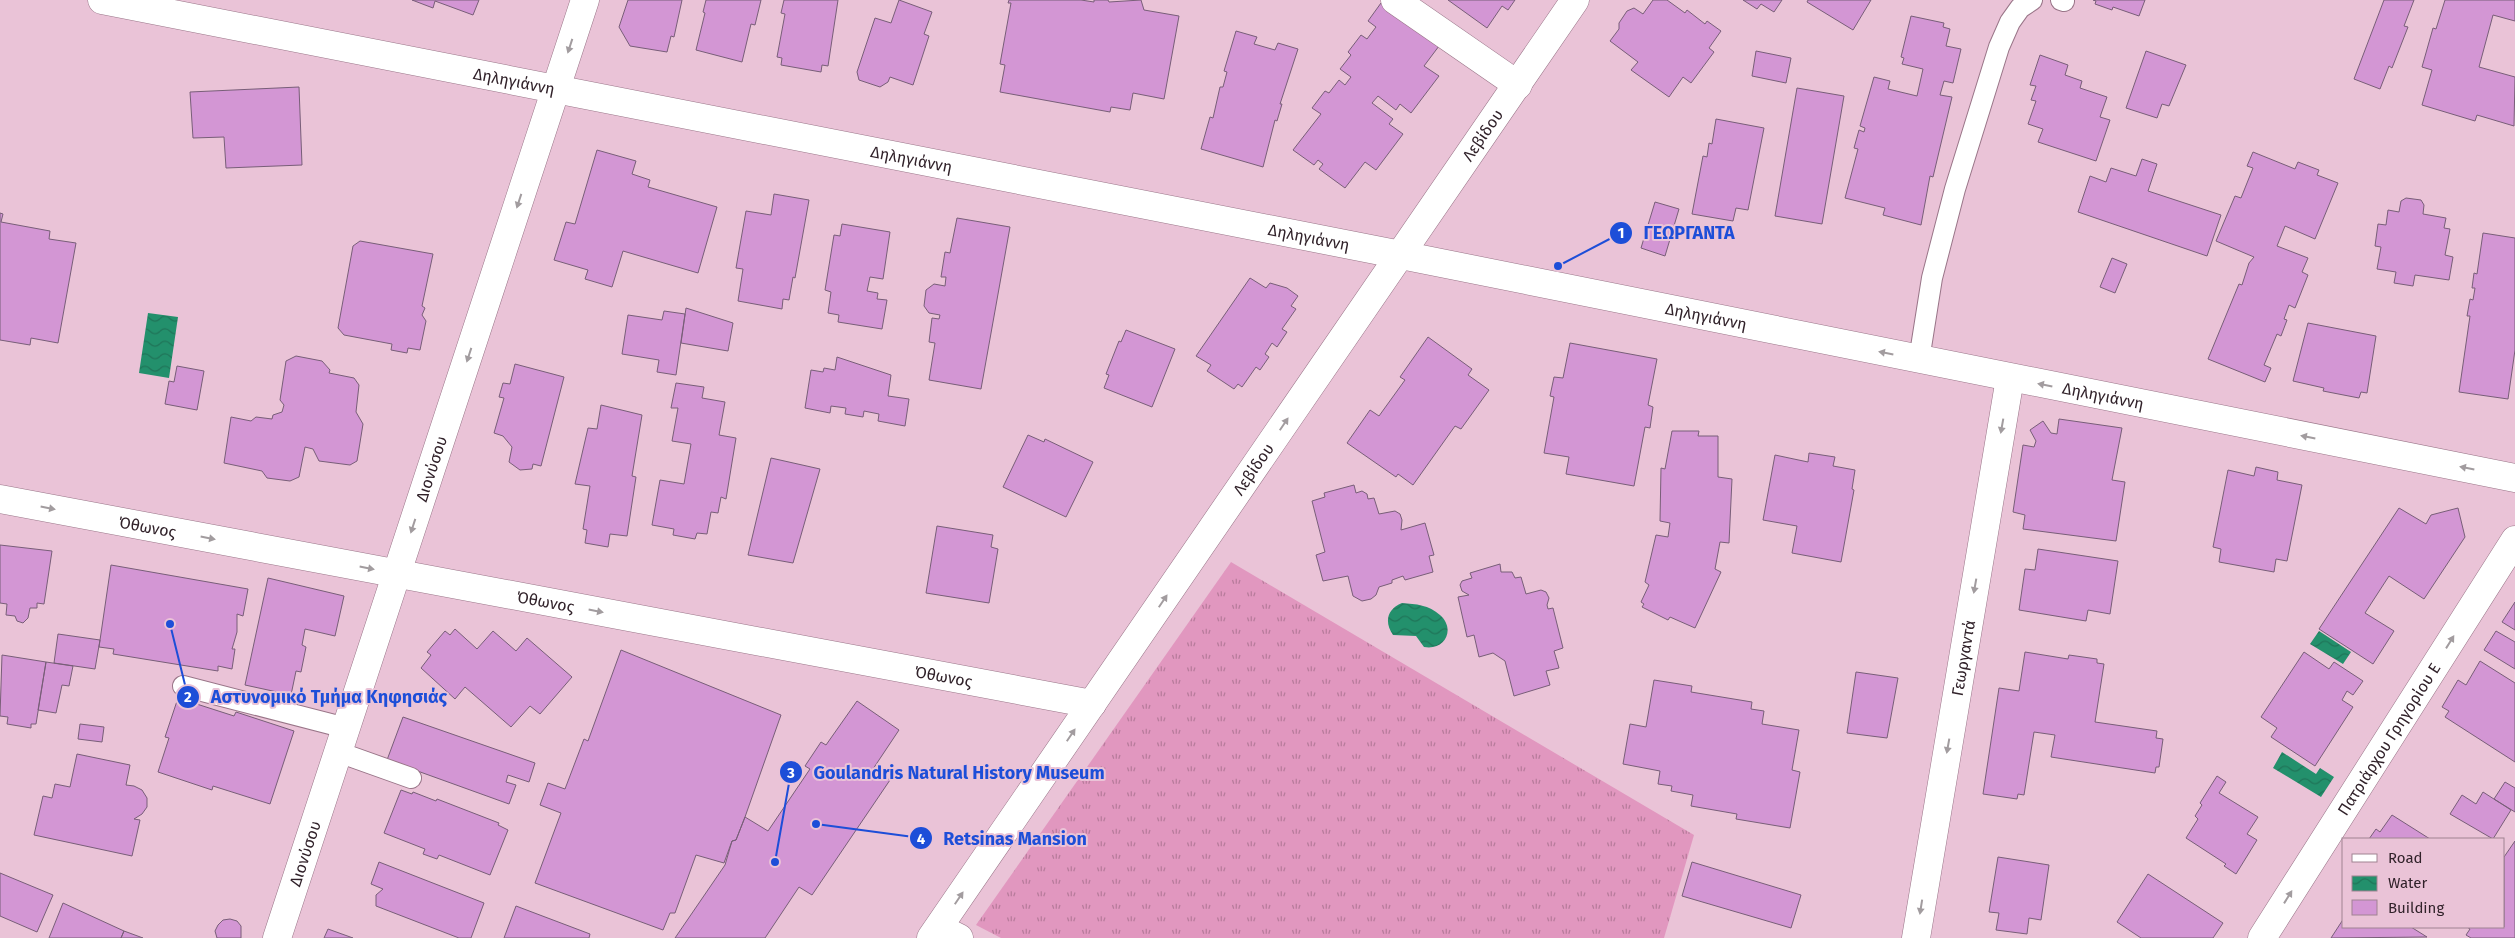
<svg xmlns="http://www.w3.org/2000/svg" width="2515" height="938" viewBox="0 0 2515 938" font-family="'Fira Sans',sans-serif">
<defs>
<pattern id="grass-tufts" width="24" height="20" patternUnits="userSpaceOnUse" patternTransform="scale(1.25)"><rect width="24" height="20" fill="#e197bf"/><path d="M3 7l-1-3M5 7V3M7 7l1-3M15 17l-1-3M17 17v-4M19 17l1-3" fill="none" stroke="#b77b9b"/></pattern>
<pattern id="water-waves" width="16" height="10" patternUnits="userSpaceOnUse" patternTransform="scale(1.25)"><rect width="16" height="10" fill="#23906c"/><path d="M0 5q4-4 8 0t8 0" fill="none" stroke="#1f7559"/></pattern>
</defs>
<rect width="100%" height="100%" fill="#eac3d7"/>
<path fill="url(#grass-tufts)" d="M1231,562L1694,835L1664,938H1001L976,925Z"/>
<path fill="url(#water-waves)" d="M148,313L178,317L169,378L139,373Z
M1402,603C1416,604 1429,605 1440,615C1456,629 1445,651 1424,647L1416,636L1393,635C1384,622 1387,609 1402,603Z
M2319,631L2351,652L2343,664L2310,644Z
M2282,752L2316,774L2320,768L2334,777L2321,797L2273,768Z"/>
<path fill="#d396d4" stroke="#785e78" d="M412,0H479L473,15L435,1L433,8Z
M628,0H682L674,37L671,36L667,52L630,46L619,27Z
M706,0H761L755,25L751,24L742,62L696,50L705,13L703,12Z
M784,0H838L828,66L822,65L821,72L781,65L782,58L777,57L785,14L781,13Z
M899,0L932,12L924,34L929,36L913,85L890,77L888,82L880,87L859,80L857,72L875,18L891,23Z
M1009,0H1081L1094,2V0H1108L1109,2L1141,0L1144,10L1179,16L1164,99L1133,93L1130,110L1111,107L1110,112L1000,92L1005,65L1000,64L1011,3H1008Z
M1448,0H1515L1508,10L1502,6L1487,28Z
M1653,0H1667L1685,13L1687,10L1705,24L1707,21L1721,31L1709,48L1714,52L1691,83L1683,77L1669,97L1631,70L1638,62L1610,41L1619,29V23L1627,11L1634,8L1643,14Z
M1743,0H1782L1774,12L1761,4L1757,9Z
M1808,0H1871L1853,30L1807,2Z
M2093,0H2145L2139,16L2113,7L2112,10L2095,4L2096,1Z
M2384,0H2414L2404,26L2408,27L2392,68L2389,66L2380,89L2354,79Z
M2445,0H2515V21L2493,15L2479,67L2515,77L2514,126L2477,115L2475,121L2422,105L2432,70L2422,67L2433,28L2436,29Z
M1381,3L1439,46L1424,66L1439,76L1411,113L1400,104L1396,110L1378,96L1372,103L1393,119L1389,124L1403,134L1376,170L1365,162L1345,188L1319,169L1323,164L1318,160L1314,165L1293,150L1321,114L1312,108L1325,91L1329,93L1339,80L1345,85L1351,77L1340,69L1351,55L1348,52L1361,35L1367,39L1376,27L1368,21Z
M1911,16L1944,23L1943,27L1950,29L1946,46L1961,49L1953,83L1944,81L1940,95L1952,97L1933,177L1930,176L1921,225L1883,215L1885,208L1845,198L1858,149L1854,148L1859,130L1864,132L1865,128L1860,126L1874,77L1890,81L1888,89L1917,96L1923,69L1902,64L1904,58L1901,57Z
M1236,31L1257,37L1254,44L1275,50L1278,43L1298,49L1280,104H1282L1277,121L1275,120L1263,167L1201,149L1210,117L1213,118L1220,87H1223L1227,72L1224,71Z
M1756,51L1791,58L1786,83L1752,76Z
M2146,51L2186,65L2169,106L2162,104L2157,118L2126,108Z
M2040,55L2068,65L2065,75L2082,81L2080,88L2107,97L2100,117L2110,120L2096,161L2038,142L2043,129L2028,124L2036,101L2031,100L2036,86L2030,85Z
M299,87L302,165L226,168L224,137L193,138L190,92Z
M1797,88L1844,96L1822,224L1775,216Z
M1716,119L1764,128L1748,210L1736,208L1733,221L1692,214L1703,156L1707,157L1709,143L1712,144Z
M597,150L636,161L632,174L650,180L648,187L717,207L698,273L623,251L612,287L585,279L588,270L554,260L566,222L575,224Z
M2253,152L2295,169L2298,162L2319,170L2317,175L2338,183L2315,239L2285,226L2277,246L2308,258L2302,272L2308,275L2295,308L2289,305L2284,319L2287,320L2281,336L2277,334L2264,365L2271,368L2265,382L2208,359L2239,284L2242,285L2249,263L2254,257L2216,241L2235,196L2241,198L2253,168L2247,166Z
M2142,159L2157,164L2148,191L2221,215L2207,256L2078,212L2090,176L2106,182L2111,168L2136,176Z
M774,194L809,200L795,278L793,277L789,300L783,299L782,309L738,301L743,269L736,268L746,211L771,215Z
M2406,198L2421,200L2424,205L2423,214L2446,218L2444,228L2450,229L2445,255L2453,257L2449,280L2415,275L2413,286L2394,283L2396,272L2377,269L2381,247L2375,246L2378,224L2386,225L2388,210L2399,212L2401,201Z
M1655,202L1679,209L1665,256L1641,248Z
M0,213L3,214L1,222L50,231L49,239L76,243L58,343L31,338L30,345L0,340Z
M957,218L1010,227L981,389L929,380L935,343L929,342L932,318L939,319L940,315L929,313L924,306L926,290L934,284L945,286L946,277H941L945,252L950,253Z
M842,224L890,232L883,279L870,277L867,291L878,293L877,299L887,300L882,329L838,322L839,315L828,313L831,292L825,290L834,235L840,236Z
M2483,233L2515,238V350L2508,399L2459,392L2470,316H2467L2470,299L2473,300L2475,288H2472L2474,273L2477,274Z
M360,241L433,254L422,306L425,308L422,315L426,321L420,350L408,348L407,353L391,350L392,344L344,335L338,328L353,246Z
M2112,258L2127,264L2115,293L2100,287Z
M1250,278L1266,288L1270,283L1287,288L1298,296L1291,306L1296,309L1282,329L1287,332L1277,347L1272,343L1265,354L1269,357L1260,370L1256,367L1242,387L1238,384L1234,389L1207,371L1211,365L1196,356Z
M686,308L733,323L728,351L681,343Z
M664,311L685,314L676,375L657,372L659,360L622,354L628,315L662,320Z
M2308,323L2376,336L2367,393L2361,392L2359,398L2323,391L2324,388L2293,381Z
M1126,330L1175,349L1152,407L1104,388L1109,375L1106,374L1119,341L1121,342Z
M1428,337L1472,369L1468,375L1489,390L1461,429L1455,426L1413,485L1398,474L1396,477L1347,443L1370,410L1379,416L1405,380L1400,377Z
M1570,343L1657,359L1648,405L1653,407L1650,428L1645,427L1634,486L1566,474L1569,457L1544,453L1554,397L1550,396L1554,377L1563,378Z
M296,356L322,361L330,370L329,373L354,378L359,385L356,412L363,424L357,461L350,465L319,461L313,449L305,447L299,477L290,481L267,478L262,471L224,463L231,417L251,421L256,417L272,419L273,415L282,412L284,405L280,400L286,361Z
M837,357L891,375L888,396L909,399L905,426L878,421L879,414L864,411L863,417L845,414L846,408L831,406L830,413L805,408L811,370L823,372L824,368L835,370Z
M515,364L564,377L541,466L533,464L532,469L520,470L509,462L512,447L503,436L494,433L504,398L499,397L503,383L510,384Z
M177,366L204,371L197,410L165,404L169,381L174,382Z
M676,383L704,387L702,398L725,402L719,435L736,438L726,499L721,497L718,513L711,512L707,534L697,533L695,539L673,535L674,529L652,525L660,480L684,484L691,444L672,441L678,408H671Z
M601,405L642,415L632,476L636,477L627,536L610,534L608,547L585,543L587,530L583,529L590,486L575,484L588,428L597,429Z
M2059,419L2122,428L2112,480L2125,482L2116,541L2023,529L2025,515L2013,512L2023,445L2034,447L2036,441L2030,430L2043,421L2051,433L2057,434Z
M1672,431H1699L1698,436H1718V477L1732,479L1729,543L1720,542L1715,569L1721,572L1695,628L1670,617L1668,620L1642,607L1644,604L1641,602L1649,585L1645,582L1656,535L1668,537L1670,523L1660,521L1661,468L1665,469Z
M1028,435L1044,442L1045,439L1093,462L1066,517L1003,487Z
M1809,453L1835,457L1833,466L1855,470L1852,489L1854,490L1841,562L1792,553L1797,526L1763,520L1775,455L1808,462Z
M771,458L820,469L793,563L748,555Z
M2256,467L2278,472L2277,480L2302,485L2287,561L2276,559L2274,572L2219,562L2221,549L2213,547L2228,470L2254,476Z
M1354,485L1356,493L1362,491L1367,494L1368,499L1374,498L1379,514L1395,511L1400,514L1402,520L1401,530L1425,523L1434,555L1429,556L1433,572L1405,580L1403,576L1392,580V583L1379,587L1376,595L1371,599L1362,601L1353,596L1348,576L1323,581L1316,555L1325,552L1312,501L1325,497L1324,493Z
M2399,508L2426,524L2431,515L2458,508L2465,537L2424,599L2389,576L2365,613L2394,631L2373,664L2319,629Z
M937,526L993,535L991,547L998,549L989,603L926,593Z
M0,545L52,551L44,604L37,603V608H30L28,618L23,623L17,621L15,616L6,615L7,604L0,603Z
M2038,549L2118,561L2110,614L2088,610L2086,621L2019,610L2025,569L2035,570Z
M1500,564L1501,572H1512L1515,578L1521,577L1526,594L1541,590L1546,592L1549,598L1547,605L1548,609L1553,608L1563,648L1554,651L1559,668L1546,671L1550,685L1514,696L1505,661L1493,653L1479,657L1474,635L1467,637L1458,597L1469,595L1462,591L1460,585L1462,581L1472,578L1470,573Z
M111,565L248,589L243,616L237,614V632L232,649H235L232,669L218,666V671L113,654L114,649L99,647Z
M268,578L344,596L335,636L305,629L302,645L306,647L301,672L296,671L291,695L245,685Z
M2515,602V630L2502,622Z
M455,629L477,649L493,631L516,651L527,638L572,677L540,714L530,706L511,727L465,687L455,699L421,668L431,655L427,652L445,631L450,635Z
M2496,631L2515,642V669L2484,650Z
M58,634L100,640L95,669L54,663Z
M621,650L781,715L745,817L736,840L732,841L724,863L696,855L675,913H670L663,930L535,883L561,813L540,805L548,783L565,789L584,739L588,741Z
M2025,652L2068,659L2069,655L2097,659V663L2104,664L2095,722L2157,731L2156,738L2163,739L2159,767H2156L2155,773L2051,757L2055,735L2034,732L2024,795L2018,794L2017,799L1983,794L1999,688L2019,691Z
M2304,652L2329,669L2334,662L2363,681L2353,695L2347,691L2342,700L2353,707L2315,766L2271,737L2277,728L2261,717Z
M2,655L46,662L36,724H31V728L7,724L8,717L0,716Z
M2480,661L2515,683V762L2445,717L2449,711L2442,707L2458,680L2466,685Z
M46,662L73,666L69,686L62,685L56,713L38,710Z
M1856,672L1898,678L1887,738L1847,733Z
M1654,680L1692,686L1691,692L1752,702L1751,709L1764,711L1762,724L1799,730L1792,770L1800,772L1790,828L1736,819L1737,814L1691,806L1693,795L1671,791L1672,786L1658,784L1660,771L1623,764L1630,724L1646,727Z
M178,698L234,716L236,712L294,731L270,804L213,786L212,790L158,772L169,738L165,737Z
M857,701L899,730L873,769L890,780L812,895L799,887L765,938H675L725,865L732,841L736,840L745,817L768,831L810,769L805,766L821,742L826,745Z
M403,717L535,763L529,782L508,775L506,782L516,785L509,804L387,760Z
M80,724L104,727L102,742L78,739Z
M77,754L130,765L126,785L134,786L142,790L147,798V807L142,814L134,819L140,820L132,856L34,835L43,796L52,798L55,784L70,787Z
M2217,776L2226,782L2219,793L2258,817L2247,834L2257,840L2236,874L2224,866L2226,864L2186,838L2198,819L2195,816L2202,805L2200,803Z
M2505,782L2515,788V812L2494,799Z
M401,790L412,794L413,792L436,801L437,799L499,823L498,825L508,830L490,875L439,855L437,859L423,854L425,849L384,833Z
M2483,792L2511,810L2493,839L2450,814L2462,795L2476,804Z
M2392,815L2430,839H2369L2376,829L2380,832Z
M2515,841V938H2471L2466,935L2470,929L2467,927H2504V857Z
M1998,857L2049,865L2041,920L2029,918L2027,934L1996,930L1999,913L1989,912Z
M379,862L484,903L471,938H459L376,906V895L383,889L371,884Z
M1692,862L1801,895L1791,928L1682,896Z
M0,873L53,895L37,932L0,916Z
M2148,874L2223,923L2213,938H2141L2117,922Z
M63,903L124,931L121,938H49Z
M516,906L590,934L589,938H504Z
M2344,918V927H2411L2427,937L2331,938Z
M230,919L237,921L241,926V938H217L215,931L218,925L223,920Z
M328,929L353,938H324Z
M124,931L143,938H121Z"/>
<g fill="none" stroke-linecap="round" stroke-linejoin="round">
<g stroke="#997588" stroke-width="22">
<path id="service" d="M2061,0L2064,1
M1919,360L1932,278L1955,189L1999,47L2010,22L2020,8L2032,0
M183,686L346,728
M338,752L411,778"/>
</g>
<g stroke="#997588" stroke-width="29">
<g id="minor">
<path d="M1395,0L1518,85"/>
<path d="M939,928L959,938"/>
<path id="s1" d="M277,938L585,0"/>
<path id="s2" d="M1916,938L2010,378"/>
<path id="s3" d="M2262,938L2515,540"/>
</g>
</g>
<g stroke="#997588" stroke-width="29">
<g id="tertiary">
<path id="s4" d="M102,0L1401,255L2515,478"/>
<path id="s5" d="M0,499L1092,704"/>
<path id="s6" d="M931,938L1575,0"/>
</g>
</g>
<use href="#service" stroke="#fff" stroke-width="20"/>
<use href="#minor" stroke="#fff" stroke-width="28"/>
<use href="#tertiary" stroke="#fff" stroke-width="28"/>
</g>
<defs><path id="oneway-solid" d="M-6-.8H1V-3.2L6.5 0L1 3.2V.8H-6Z" transform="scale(1.25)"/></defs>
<g fill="#a29c9f">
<use href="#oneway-solid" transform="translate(570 46) rotate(108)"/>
<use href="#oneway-solid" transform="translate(519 201) rotate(108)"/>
<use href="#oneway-solid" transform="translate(1886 353) rotate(-169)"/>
<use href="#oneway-solid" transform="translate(469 355) rotate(108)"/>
<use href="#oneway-solid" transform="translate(2045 385) rotate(-169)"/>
<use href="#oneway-solid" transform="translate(1284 424) rotate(-56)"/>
<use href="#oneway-solid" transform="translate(2002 426) rotate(100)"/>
<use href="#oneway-solid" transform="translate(2308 437) rotate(-169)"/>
<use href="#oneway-solid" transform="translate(2467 468) rotate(-169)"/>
<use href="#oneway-solid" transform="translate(48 508) rotate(11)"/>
<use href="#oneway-solid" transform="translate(413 526) rotate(108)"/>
<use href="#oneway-solid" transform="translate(208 538) rotate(11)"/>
<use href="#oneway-solid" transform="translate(367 568) rotate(11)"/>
<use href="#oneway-solid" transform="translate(1975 586) rotate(100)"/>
<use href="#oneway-solid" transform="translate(1163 601) rotate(-56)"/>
<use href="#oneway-solid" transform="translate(596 611) rotate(11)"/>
<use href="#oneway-solid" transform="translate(2450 642) rotate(-58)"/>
<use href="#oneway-solid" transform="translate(1071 735) rotate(-56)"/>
<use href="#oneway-solid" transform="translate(1948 746) rotate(100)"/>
<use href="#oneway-solid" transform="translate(2288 897) rotate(-58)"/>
<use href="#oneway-solid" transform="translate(959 898) rotate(-56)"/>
<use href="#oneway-solid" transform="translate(1921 907) rotate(99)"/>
</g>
<g text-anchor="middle" stroke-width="4" stroke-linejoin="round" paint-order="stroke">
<g font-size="16" fill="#31222a" stroke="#eac3d7">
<text dy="6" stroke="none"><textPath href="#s4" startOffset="420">Δηληγιάννη</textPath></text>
<text dy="6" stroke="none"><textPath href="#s6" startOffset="974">Λεβίδου</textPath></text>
<text dy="6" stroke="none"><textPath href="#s4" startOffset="825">Δηληγιάννη</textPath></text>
<text dy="6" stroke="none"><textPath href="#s4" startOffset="1230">Δηληγιάννη</textPath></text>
<text dy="6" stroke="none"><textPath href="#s4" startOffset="1635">Δηληγιάννη</textPath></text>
<text dy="6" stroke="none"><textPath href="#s4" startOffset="2040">Δηληγιάννη</textPath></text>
<text dy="6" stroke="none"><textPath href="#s1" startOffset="494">Διονύσου</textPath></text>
<text dy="6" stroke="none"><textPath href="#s6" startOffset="569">Λεβίδου</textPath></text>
<text dy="6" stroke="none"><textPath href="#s5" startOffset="150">Όθωνος</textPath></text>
<text dy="6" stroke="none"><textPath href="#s5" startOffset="555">Όθωνος</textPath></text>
<text dy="6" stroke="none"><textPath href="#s2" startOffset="284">Γεωργαντά</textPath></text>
<text dy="6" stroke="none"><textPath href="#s5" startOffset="960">Όθωνος</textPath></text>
<text dy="6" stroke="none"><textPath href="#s3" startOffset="236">Πατριάρχου Γρηγορίου Ε</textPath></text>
<text dy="6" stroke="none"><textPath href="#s1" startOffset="89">Διονύσου</textPath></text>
</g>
</g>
<path fill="none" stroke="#1d4ed8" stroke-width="2" d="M1558 266L1621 233M170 624L188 697M775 862L791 772M816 824L921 838"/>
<g fill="#1d4ed8" stroke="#eac3d7" stroke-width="2">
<circle cx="1558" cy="266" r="5"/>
<circle cx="170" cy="624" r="5"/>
<circle cx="775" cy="862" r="5"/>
<circle cx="816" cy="824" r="5"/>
<circle cx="1621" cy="233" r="12"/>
<circle cx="188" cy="697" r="12"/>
<circle cx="791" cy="772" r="12"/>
<circle cx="921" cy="838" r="12"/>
</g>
<g font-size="15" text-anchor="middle" font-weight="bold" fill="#fff">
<text x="1621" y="238">1</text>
<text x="188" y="702">2</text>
<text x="791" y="778">3</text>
<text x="921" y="844">4</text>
</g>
<g font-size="18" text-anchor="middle" font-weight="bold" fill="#1d4ed8" stroke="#eac3d7" stroke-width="4" stroke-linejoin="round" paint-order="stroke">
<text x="1689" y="239">ΓΕΩΡΓΑΝΤΑ</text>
<text x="329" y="703">Αστυνομικό Τμήμα Κηφησιάς</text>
<text x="959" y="779">Goulandris Natural History Museum</text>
<text x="1015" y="845">Retsinas Mansion</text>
</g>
<rect x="2342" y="838" width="162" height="90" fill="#eac3d7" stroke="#a08392"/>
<rect x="2352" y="854" width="25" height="8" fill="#ffffff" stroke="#a08392"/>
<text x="2388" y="863" font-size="15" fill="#31222a">Road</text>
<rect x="2352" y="876" width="25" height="15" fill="url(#water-waves)" stroke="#a08392"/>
<text x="2388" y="888" font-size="15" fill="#31222a">Water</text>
<rect x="2352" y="900" width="25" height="15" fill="#d396d4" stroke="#a08392"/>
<text x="2388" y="913" font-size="15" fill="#31222a">Building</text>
</svg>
